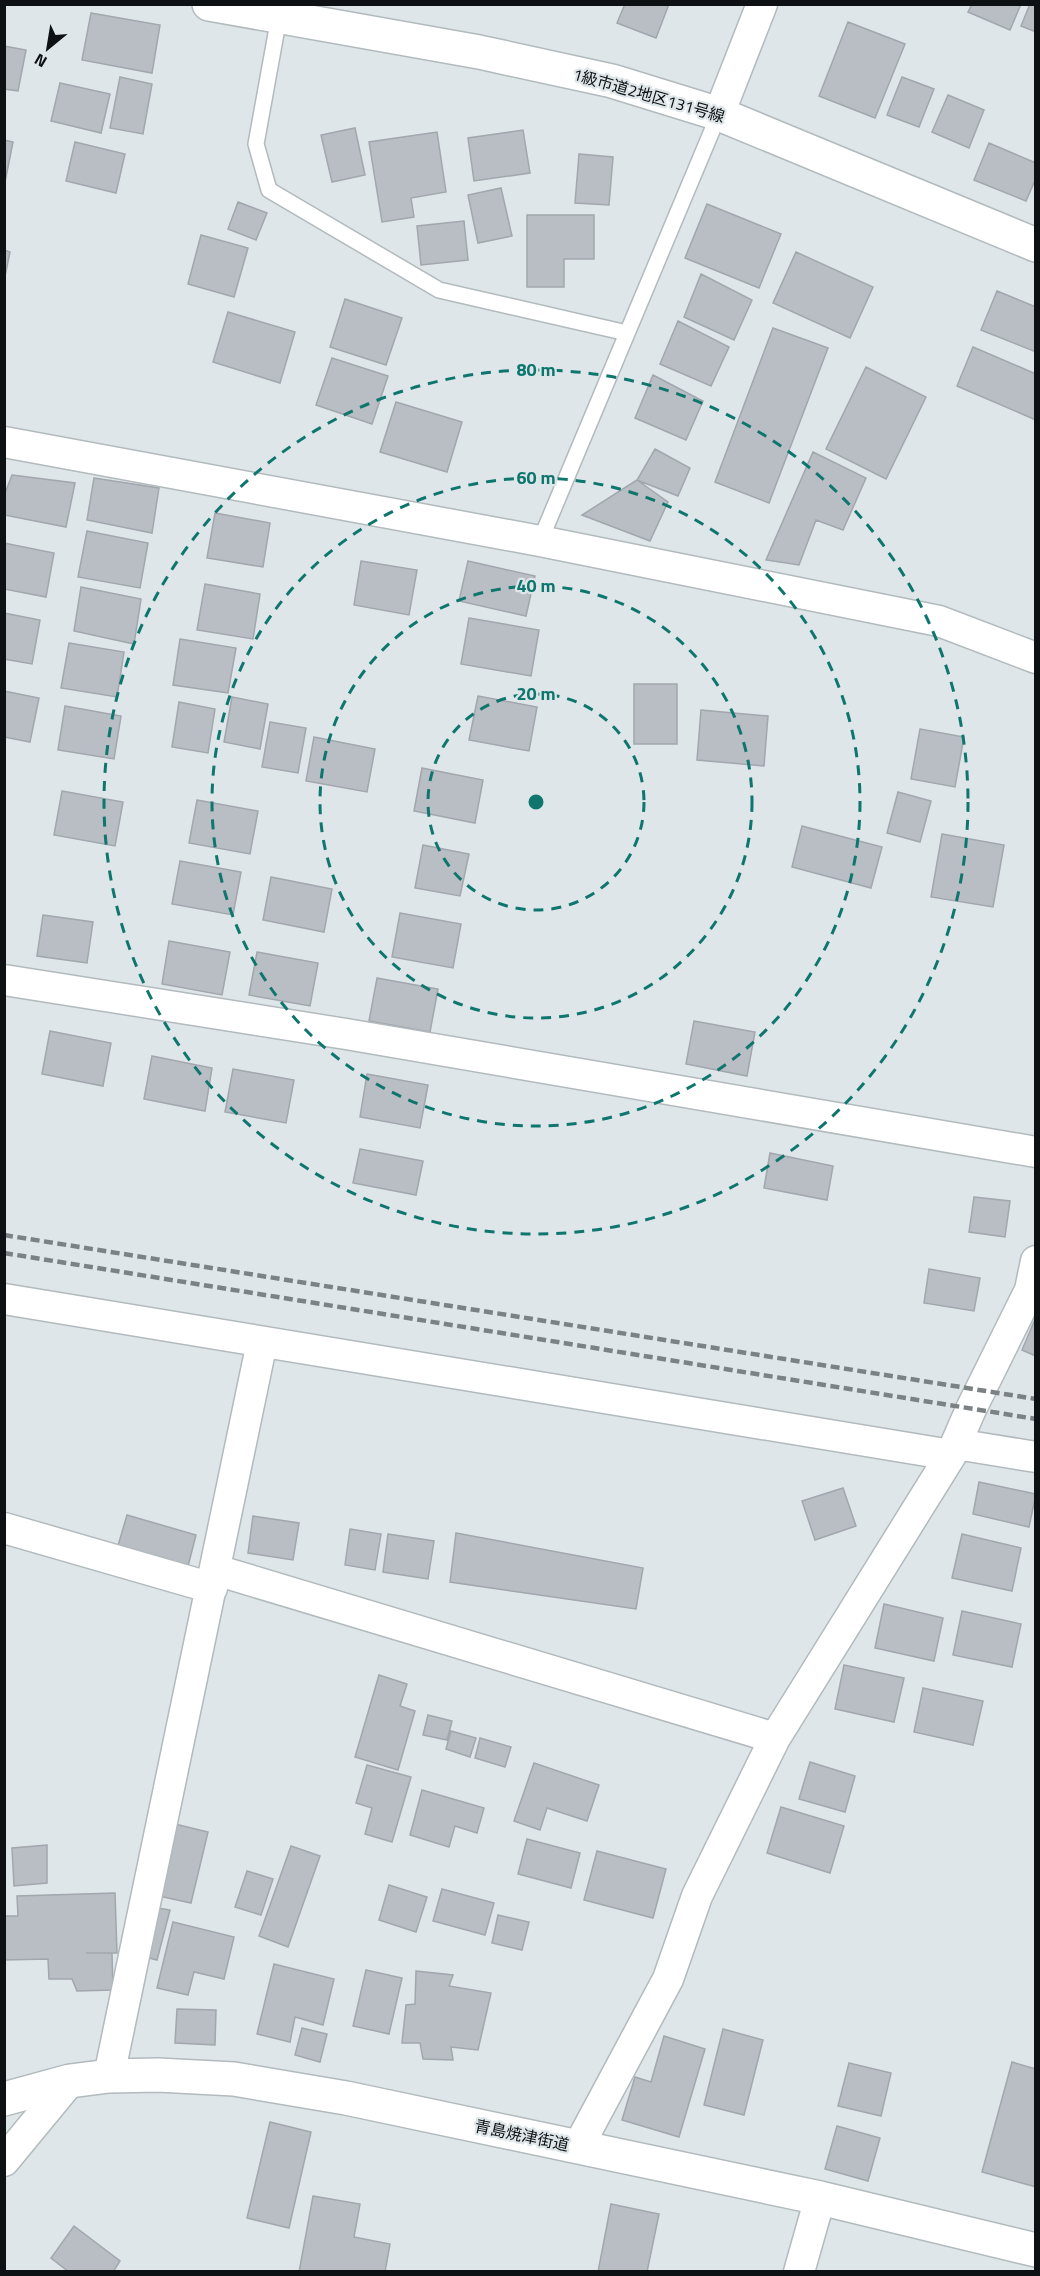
<svg xmlns="http://www.w3.org/2000/svg" width="1040" height="2276" viewBox="0 0 1040 2276" font-family="'Titillium Web','Noto Sans JP',sans-serif">
<rect width="100%" height="100%" fill="#dee6ea"/>
<path fill="#b9bdc4" stroke="#a2a6ad" stroke-width="1.5" d="M625,4H669L656,38L617,23Z
M972,4H1021L1010,30L968,12Z
M1030,4H1036V32L1021,26Z
M91,13L160,25L152,73L82,60Z
M848,22L905,44L875,118L819,96Z
M4,46L26,50L18,91L4,89Z
M120,77L152,84L143,134L110,128Z
M902,77L934,89L919,127L887,115Z
M60,83L110,94L101,133L51,121Z
M948,95L984,110L969,148L932,132Z
M355,128L365,175L332,182L321,135Z
M523,130L530,173L474,181L468,138Z
M437,132L446,192L411,198L414,217L382,222L369,142Z
M4,140L13,142L5,182H4Z
M75,142L125,154L116,193L66,181Z
M989,143L1036,163V178L1026,201L974,180Z
M579,154L613,157L609,205L575,203Z
M501,188L512,236L478,243L468,195Z
M238,202L267,213L256,240L228,229Z
M707,204L781,234L759,288L685,258Z
M527,215H594V259H564V287H527Z
M464,221L468,260L421,265L417,226Z
M201,235L248,248L234,297L188,284Z
M4,250L10,252L4,281Z
M796,252L873,287L850,338L773,303Z
M701,274L752,300L734,340L684,317Z
M997,291L1036,307V352L981,330Z
M345,299L402,318L386,365L330,347Z
M228,312L295,332L280,383L213,362Z
M678,321L729,347L711,386L660,364Z
M773,328L828,348L769,503L715,482Z
M973,347L1036,374V420L957,386Z
M332,358L388,376L372,424L316,405Z
M866,367L926,397L886,479L826,449Z
M653,375L703,401L686,440L635,418Z
M396,402L462,422L447,472L380,452Z
M655,449L690,468L678,496L637,480Z
M813,452L866,478L843,530L816,520L799,565L766,560Z
M12,475L75,483L66,527L4,515V496Z
M94,478L159,488L152,533L87,520Z
M637,480L668,502L650,541L582,515Z
M215,513L270,523L263,567L207,558Z
M87,531L148,543L140,588L78,577Z
M4,543L54,553L46,597L4,589Z
M361,561L417,570L409,615L354,605Z
M468,561L535,576L526,616L459,601Z
M205,584L260,594L253,639L197,630Z
M81,587L141,599L134,644L74,631Z
M4,613L40,620L32,664L4,659Z
M469,618L539,630L531,676L461,664Z
M180,639L236,648L228,693L173,685Z
M69,643L124,652L117,697L61,688Z
M634,684H677V744H634Z
M4,691L39,698L30,742L4,737Z
M478,696L537,707L529,751L469,740Z
M232,697L268,704L260,749L224,742Z
M179,702L215,709L208,753L172,747Z
M65,706L121,716L114,759L58,750Z
M701,710L768,716L764,766L697,760Z
M270,722L306,728L298,773L262,767Z
M920,729L964,737L955,787L911,779Z
M314,737L375,749L367,792L306,781Z
M422,768L483,780L475,823L414,811Z
M62,791L123,802L115,846L54,835Z
M898,792L931,801L920,842L887,833Z
M197,800L258,811L250,854L189,843Z
M802,826L882,847L871,888L792,867Z
M942,834L1004,845L993,907L931,897Z
M423,845L469,854L460,896L415,888Z
M180,861L241,872L233,915L172,904Z
M271,877L332,889L324,932L263,920Z
M400,913L461,924L453,968L392,957Z
M43,915L93,922L87,963L37,956Z
M169,941L230,952L222,995L162,984Z
M257,952L318,963L310,1006L249,995Z
M377,978L438,989L430,1032L369,1021Z
M694,1021L755,1032L747,1076L686,1064Z
M50,1031L111,1043L103,1086L42,1074Z
M152,1056L212,1068L205,1111L144,1099Z
M233,1069L294,1080L286,1123L225,1112Z
M367,1074L428,1085L420,1128L360,1117Z
M360,1149L423,1161L416,1195L353,1183Z
M770,1153L833,1166L827,1200L764,1188Z
M974,1197L1010,1201L1005,1237L969,1232Z
M929,1269L980,1278L974,1311L924,1303Z
M1036,1317V1356L1022,1350Z
M979,1482L1036,1494L1029,1527L973,1514Z
M843,1488L856,1526L815,1540L802,1501Z
M127,1515L196,1535L187,1570L117,1549Z
M253,1516L299,1523L293,1560L248,1553Z
M350,1529L381,1534L375,1570L345,1565Z
M456,1533L643,1568L636,1609L450,1582Z
M388,1534L434,1541L428,1579L383,1572Z
M962,1534L1021,1548L1012,1591L952,1578Z
M884,1604L943,1618L934,1661L875,1648Z
M962,1611L1021,1624L1012,1667L953,1655Z
M844,1665L904,1678L894,1722L835,1709Z
M379,1675L407,1684L400,1706L415,1711L398,1770L355,1757Z
M923,1688L983,1701L973,1745L914,1732Z
M428,1715L452,1721L447,1740L423,1735Z
M451,1731L476,1738L470,1757L446,1749Z
M480,1738L511,1747L505,1767L475,1758Z
M810,1762L855,1776L845,1812L799,1799Z
M534,1763L599,1785L587,1821L547,1808L540,1830L514,1821Z
M367,1765L411,1777L392,1842L365,1834L372,1808L356,1803Z
M422,1790L484,1808L477,1833L455,1826L449,1847L410,1835Z
M781,1807L844,1826L830,1873L767,1853Z
M171,1823L208,1832L191,1903L154,1895Z
M527,1839L580,1853L571,1888L518,1874Z
M47,1845V1883L14,1886L12,1848Z
M291,1846L320,1856L288,1947L259,1936Z
M597,1851L666,1869L653,1918L584,1900Z
M247,1871L273,1879L261,1915L235,1907Z
M389,1885L427,1897L416,1932L379,1920Z
M442,1889L494,1903L485,1935L433,1921Z
M115,1893L117,1953H86H112L113,1990L77,1991L72,1979H49L48,1959L4,1960V1916H18L17,1896Z
M152,1907L170,1910L157,1960L141,1956Z
M498,1915L529,1922L522,1950L492,1943Z
M173,1922L234,1937L224,1979L194,1972L188,1995L157,1988Z
M274,1964L334,1979L323,2025L295,2017L290,2042L257,2034Z
M366,1970L402,1978L389,2034L353,2026Z
M416,1971L453,1975L449,1986L491,1993L478,2050L451,2047L453,2060L423,2059L420,2043H402L406,2005L415,2004Z
M177,2009L216,2010L215,2045L175,2043Z
M302,2028L327,2034L320,2062L295,2055Z
M723,2029L763,2040L744,2115L704,2105Z
M664,2036L705,2049L679,2137L622,2120L635,2077L651,2082Z
M1012,2062L1036,2069V2187L982,2172Z
M849,2063L891,2073L881,2116L838,2106Z
M270,2122L311,2132L289,2228L247,2218Z
M837,2126L880,2138L868,2181L825,2169Z
M313,2196L360,2204L354,2237L390,2244L385,2272H299Z
M611,2204L659,2214L647,2272H598Z
M74,2226L120,2261L113,2272H69L51,2258Z"/>
<g fill="none" stroke-linecap="round" stroke-linejoin="round">
<g stroke="#b2babd" stroke-width="18">
<path id="lane" d="M279,17L256,144L269,190L439,290L627,333
M540,541L719,114"/>
</g>
<g stroke="#b2babd" stroke-width="33">
<path id="street" d="M719,114L762,4
M4,442L540,541L939,621L1036,658
M4,980L346,1034L1036,1152
M4,1299L951,1455
M956,1444L1036,1457
M4,1528L212,1588
M216,1570L775,1738
M109,2076L262,1342
M578,2147L668,1979L697,1896L775,1738L951,1455L971,1409L1030,1290L1036,1261
M4,2161L70,2081
M799,2272L820,2198"/>
</g>
<g stroke="#b2babd" stroke-width="36">
<path id="secondary" d="M209,4L479,52L612,81L719,114L1036,245
M4,2099L70,2081L109,2076L158,2075L234,2079L346,2098L820,2198L1036,2250"/>
</g>
<use href="#lane" stroke="#fff" stroke-width="15"/>
<use href="#street" stroke="#fff" stroke-width="30"/>
<use href="#secondary" stroke="#fff" stroke-width="33"/>
<path stroke="#7c8184" stroke-width="4.5" stroke-dasharray="9 4.5" stroke-linecap="butt" d="M4,1235L1036,1399
M4,1253L1036,1419"/>
</g>
<g fill="none" stroke="#0f766e" stroke-width="3" stroke-dasharray="10 8">
<circle cx="536" cy="802" r="108"/>
<circle cx="536" cy="802" r="216"/>
<circle cx="536" cy="802" r="324"/>
<circle cx="536" cy="802" r="432"/>
</g>
<g text-anchor="middle" stroke-width="4.5" stroke-linejoin="round" paint-order="stroke">
<g font-size="16" fill="#0e1113" stroke="#dee6ea">
<text transform="translate(649 95) rotate(16)" y="6">1級市道2地区131号線</text>
<text transform="translate(522 2135) rotate(12)" y="6">青島焼津街道</text>
</g>
</g>
<circle cx="536" cy="802" r="9" fill="#0f766e" stroke="#dee6ea" stroke-width="3"/>
<g font-size="18" text-anchor="middle" font-weight="bold" fill="#0f766e" stroke="#dee6ea" stroke-width="4.5" stroke-linejoin="round" paint-order="stroke">
<text x="536" y="376">80 m</text>
<text x="536" y="484">60 m</text>
<text x="536" y="592">40 m</text>
<text x="536" y="700">20 m</text>
</g>
<rect width="1040" height="2276" fill="none" stroke="#0e1113" stroke-width="12"/>
<g transform="translate(48 48) rotate(210)" stroke="#dee6ea" stroke-width="4.5" paint-order="stroke">
<path d="M0-4.5L10 22L0 15L-10 22Z" fill="#0e1113"/>
<text y="-9" font-size="16" font-weight="bold" text-anchor="middle" fill="#0e1113">N</text>
</g>
</svg>
